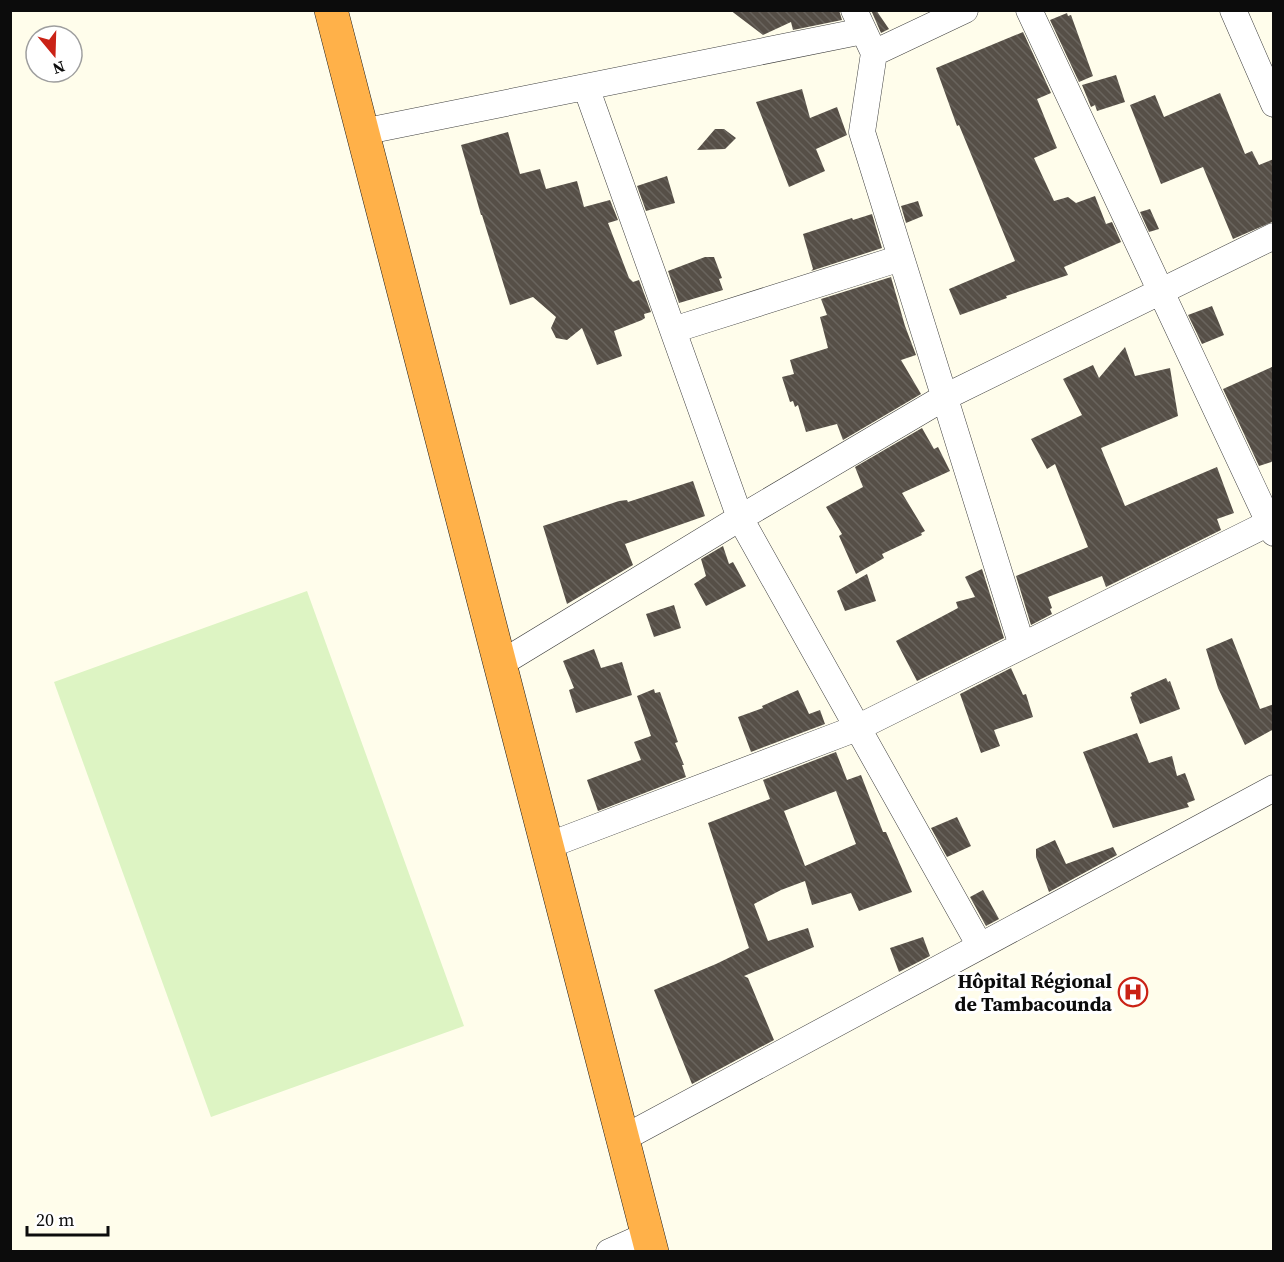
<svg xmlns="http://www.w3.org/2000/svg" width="1284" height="1262" viewBox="0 0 1284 1262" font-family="'Source Serif 4',serif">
<defs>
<pattern id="building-back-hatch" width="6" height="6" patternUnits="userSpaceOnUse" patternTransform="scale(1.5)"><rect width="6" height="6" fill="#564f47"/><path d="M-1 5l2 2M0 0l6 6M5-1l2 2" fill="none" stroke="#69645d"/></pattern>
</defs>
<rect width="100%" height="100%" fill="#fffdeb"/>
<path fill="#ddf4c3" d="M307,591L464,1026L211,1117L54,682Z"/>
<path fill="url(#building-back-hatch)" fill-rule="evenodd" d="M730,10H839L842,20L793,30L791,22L763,35Z
M871,10H876L889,29L881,33Z
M1067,13L1068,16L1071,15L1093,76L1079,82L1050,20Z
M1023,32L1051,93L1037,99L1057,148L1034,158L1054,201L1068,197L1076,203L1095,196L1106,224L1112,222L1121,242L1064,267L1068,275L1006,296L1007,298L960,315L949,289L1015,261L959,125L957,126L936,68Z
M1116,75L1125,102L1097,111L1095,105L1091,107L1082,85Z
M802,89L810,118L837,107L847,135L816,149L825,171L789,187L756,102Z
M1220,93L1245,154L1252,151L1259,165L1274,159V221L1233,239L1203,167L1161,184L1130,105L1155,95L1164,117Z
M715,129H724L736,138L725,149L697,150Z
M508,132L520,174L540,169L546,189L577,181L584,207L610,200L618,220L608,223L629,278L633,282L639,280L651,312L644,314L645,318L642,320L614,331L622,356L597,365L582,328L567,340L556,338L551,328L556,317L533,297L510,305L482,215H481L461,145Z
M667,176L675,203L646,211L637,186Z
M918,201L923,216L906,223L901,206Z
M1150,209L1159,229L1149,232L1140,212Z
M872,214L882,248L811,271L813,269L803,234L852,218L853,220Z
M705,257H714L722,278L719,279L723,290L679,303L668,271Z
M891,277L905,326L916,355L901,360L921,394L843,440L837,424L806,432L798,405L795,407L793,401L790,402L782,377L794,374L790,360L828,348L820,317L827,315L821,299Z
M1212,306L1224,335L1202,344L1188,315Z
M1125,347L1135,376L1170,368L1178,416L1101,448L1125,506L1217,467L1234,513L1217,519L1221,530L1106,587L1102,576L1048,597L1052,608L1050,609L1052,614L1031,625L1016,576L1088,547L1055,464L1047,469L1031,439L1082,415L1063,379L1093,365L1099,378Z
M1274,366V461L1259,466L1223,389Z
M922,428L934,449L938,447L950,471L902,493L925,531L921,533L922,535L882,554L884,558L856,574L839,536L842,534L826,507L863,487L855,467Z
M693,481L705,516L625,544L633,565L567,604L543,526L619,501L627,500L628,502Z
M723,546L729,564L733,562L746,586L706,606L694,584L706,576L701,559Z
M982,569L1004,638L917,681L896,641L958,608L956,602L975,597L965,577Z
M867,574L876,601L845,611L837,591Z
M674,605L681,628L654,637L646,614Z
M1232,638L1260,709L1274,704V729L1245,745L1218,688L1206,649Z
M594,649L601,668L622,662L632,695L576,713L569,690L574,688L563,661Z
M1011,668L1023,695L1026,694L1033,717L994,730L1000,746L981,753L960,694Z
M1166,678L1168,682L1170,681L1180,709L1140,724L1130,697L1132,696L1131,693Z
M654,689L655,693L660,692L678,742L675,743L684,765H682L686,777L598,811L587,780L641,760L634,742L651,736L637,696Z
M798,690L809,714L820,710L825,724L751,752L738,717L763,708L762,706Z
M1137,733L1149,763L1172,756L1177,776L1185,773L1195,800L1187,803L1189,807L1113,828L1083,752Z
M836,752L847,780L861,775L883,832H886L912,892L859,911L851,893L812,905L805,881L781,890L754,904L768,941L808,928L814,947L744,976L748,978L774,1040L692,1084L654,990L716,964L749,948L708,823L770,799L763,780ZM836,791L856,844L805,866L784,811Z
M957,817L971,846L947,857L931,828Z
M1055,840L1066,864L1113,847L1117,855L1049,892L1036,857V849Z
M983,890L999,919L986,926L970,897Z
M923,937L930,956L899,972L890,948Z"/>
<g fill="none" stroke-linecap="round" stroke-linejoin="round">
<g stroke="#3f3f3f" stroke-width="27">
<path id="street" d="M854,10L874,53L862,132L1022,646
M1029,10L1274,533
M1233,10L1274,104
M874,53L965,10
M586,87L740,518L980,946
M362,132L863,31
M673,330L901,258
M500,664L740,518L945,397L1274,236
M547,846L857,728L1269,523
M622,1139L1274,788
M609,1252L647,1235"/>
</g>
<g stroke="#1d1d1d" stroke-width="34">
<path id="highway" d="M331,10L652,1252"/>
</g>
<use href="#street" stroke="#fff" stroke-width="26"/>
<use href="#highway" stroke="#ffb149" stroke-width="33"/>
</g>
<defs>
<g id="hospital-ring" transform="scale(1.5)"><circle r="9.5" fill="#fff" stroke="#ca2216" stroke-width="1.5"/><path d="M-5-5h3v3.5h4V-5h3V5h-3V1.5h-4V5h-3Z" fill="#ca2216"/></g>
</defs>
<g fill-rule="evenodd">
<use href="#hospital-ring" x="1133" y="992"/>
</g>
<g text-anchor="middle" stroke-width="6" stroke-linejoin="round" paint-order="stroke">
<g font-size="20" font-weight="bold" fill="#0c0c0c" stroke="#fff" text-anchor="end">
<text x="1112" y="988">Hôpital Régional<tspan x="1112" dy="23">de Tambacounda</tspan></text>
</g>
</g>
<rect width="1284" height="1262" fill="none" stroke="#0c0c0c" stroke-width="24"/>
<g transform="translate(54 54) rotate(161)"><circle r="28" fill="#ffffff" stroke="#9e9e9e" stroke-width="1.5"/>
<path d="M0-4.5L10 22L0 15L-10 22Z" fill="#ca2216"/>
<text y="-9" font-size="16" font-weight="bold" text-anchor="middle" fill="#0c0c0c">N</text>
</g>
<path d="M27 1226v9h81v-9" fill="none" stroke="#0c0c0c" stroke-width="3"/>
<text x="36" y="1226" font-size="18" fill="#0c0c0c" stroke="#ffffff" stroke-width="4.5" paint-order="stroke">20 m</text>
</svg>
